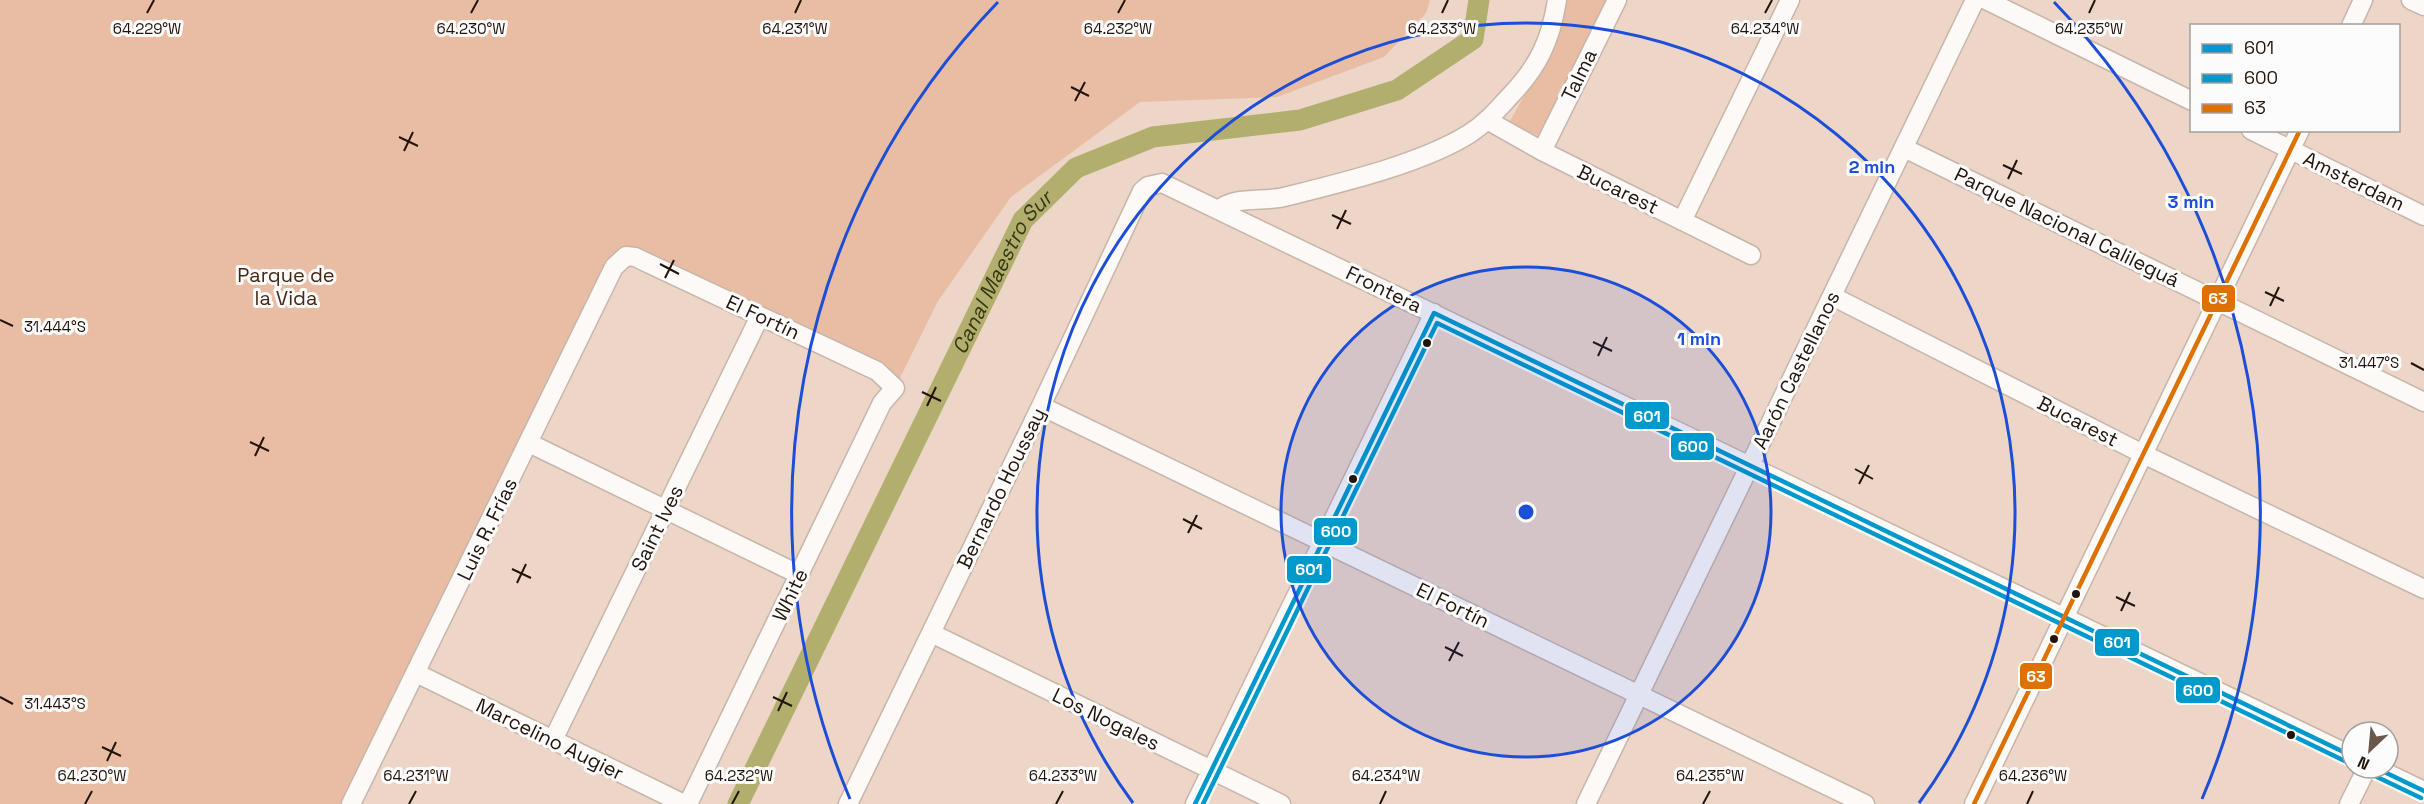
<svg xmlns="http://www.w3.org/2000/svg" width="2424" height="804" viewBox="0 0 2424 804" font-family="'Space Grotesk',sans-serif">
<rect width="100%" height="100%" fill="#edd5c7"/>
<path fill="#e8bda3" d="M0,0H1430L1426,13L1384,57L1277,97L1140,102L1011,197L938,301L895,388L626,256L351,804H0Z
M1565,0H1606L1543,138L1509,123L1558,35Z"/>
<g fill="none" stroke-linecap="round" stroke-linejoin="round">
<path stroke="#b1ae6e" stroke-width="21" id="s1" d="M738,804L1023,220L1076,168L1153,137L1300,120L1397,90L1473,39L1479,0"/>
<g stroke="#c7b5aa" stroke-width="21">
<path id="street" d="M1986,0L2192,101
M2411,0L2424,6
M2351,26L2363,0
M1487,120L1542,151L1751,255
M2251,130L2424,216
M1904,148L2424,402
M1542,151L1617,0
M1219,210C1233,196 1264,202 1284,197C1340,183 1421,164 1469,134C1485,124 1497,110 1510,96C1538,67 1551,40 1557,0
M1682,221L1790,0
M1832,296L2143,454L2424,589
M1041,406L1865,804
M529,443L800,575
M931,633L1281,804
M416,673L684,804
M553,740L760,316
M2376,768L2424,791
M351,804L614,267L626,256L635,257L877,371L895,388L882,403L688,804
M848,804L1041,406L1142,191L1148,186L1162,183L2352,756
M1195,804L1434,313
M1586,804L1975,0
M1974,804L2300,130
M2349,804L2367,768"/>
</g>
<use href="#street" stroke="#fcf9f7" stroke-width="18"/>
<g stroke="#fcfcfc" stroke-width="9">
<path id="bus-1" d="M2376,768L2424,791
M1195,804L1434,313L2352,756"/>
</g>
<g stroke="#fcfcfc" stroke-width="9">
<path id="bus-2" d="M2373,775L2421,798
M1203,804L1437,323L2349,763"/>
</g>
<g stroke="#fcfcfc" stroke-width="9">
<path id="bus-3" d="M1974,804L2300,130"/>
</g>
<use href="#bus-1" stroke="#0099cb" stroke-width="4.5"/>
<use href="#bus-2" stroke="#0099cb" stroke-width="4.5"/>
<use href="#bus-3" stroke="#de7102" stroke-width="4.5"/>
</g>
<path fill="none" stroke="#23140b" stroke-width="2" d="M147,13L154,0M471,13L478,0M795,13L801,0M1118,13L1125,0M1442,13L1448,0M1765,13L1772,0M2089,13L2095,0M1071,87L1089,96M1075,101L1085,82M399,137L418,146M404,151L413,132M2003,165L2022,174M2008,179L2017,160M1332,215L1351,224M1337,229L1346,210M660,264L679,274M665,278L674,260M2265,292L2284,301M2270,306L2279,287M0,320L13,326M1593,342L1612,351M1598,356L1607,337M2411,363L2424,370M922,392L941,401M927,406L936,387M250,442L269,451M255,456L264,437M1855,469L1873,479M1859,484L1869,465M1183,519L1202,529M1188,533L1197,515M512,569L531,578M517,583L526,564M2116,597L2135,606M2121,611L2130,592M1445,647L1463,656M1449,661L1459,642M0,697L13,704M773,697L792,706M778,711L787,692M102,747L121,756M107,761L116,742M85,804L92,791M409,804L416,791M732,804L739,791M1056,804L1063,791M1380,804L1386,791M1703,804L1710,791M2027,804L2033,791"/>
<circle cx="1526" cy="512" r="245" fill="#1d4ed8" fill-opacity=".12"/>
<g fill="none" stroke="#1d4ed8" stroke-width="3">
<circle cx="1526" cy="512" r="245"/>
<path d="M1133 803A489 489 0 1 1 1919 803"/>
<path d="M850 799A734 734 0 0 1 998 2M2054 2A734 734 0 0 1 2202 799"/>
</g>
<g fill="#23140b" stroke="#fcfcfc" stroke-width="2">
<circle cx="1427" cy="343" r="5"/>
<circle cx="1353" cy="479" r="5"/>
<circle cx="2076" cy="594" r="5"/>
<circle cx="2054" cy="639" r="5"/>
<circle cx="2291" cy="735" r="5"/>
</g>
<g text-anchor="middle" stroke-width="6" stroke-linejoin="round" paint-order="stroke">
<g font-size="20" fill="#23140b" stroke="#fcfcfc">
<text transform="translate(1579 75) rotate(-64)" y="7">Talma</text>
<text transform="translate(2354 181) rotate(26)" y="7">Amsterdam</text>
<text transform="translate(1618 189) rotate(26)" y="7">Bucarest</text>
<text transform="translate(2067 227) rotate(26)" y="7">Parque Nacional Calileguá</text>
<text transform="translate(1384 289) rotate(26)" y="7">Frontera</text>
<text transform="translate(763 317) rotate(25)" y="7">El Fortín</text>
<text transform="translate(1796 370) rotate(-64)" y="7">Aarón Castellanos</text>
<text transform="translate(2078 421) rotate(27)" y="7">Bucarest</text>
<text transform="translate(1001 488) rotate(-64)" y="7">Bernardo Houssay</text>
<text transform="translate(657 528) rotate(-64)" y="7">Saint Ives</text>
<text transform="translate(487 529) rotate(-64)" y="7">Luis R. Frías</text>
<text transform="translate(790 595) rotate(-64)" y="7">White</text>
<text transform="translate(1453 605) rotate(26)" y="7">El Fortín</text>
<text transform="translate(1106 719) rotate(26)" y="7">Los Nogales</text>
<text transform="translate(550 739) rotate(26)" y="7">Marcelino Augier</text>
</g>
<g font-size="20" fill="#462713" stroke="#fcfcfc">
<text x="286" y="282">Parque de<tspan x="286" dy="23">la Vida</tspan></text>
</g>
<g font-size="21" font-style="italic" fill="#363814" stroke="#fcfcfc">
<text dy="7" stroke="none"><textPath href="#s1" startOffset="594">Canal Maestro Sur</textPath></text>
</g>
</g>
<g font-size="15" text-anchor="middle" fill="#23140b" stroke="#fcfcfc" stroke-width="6" stroke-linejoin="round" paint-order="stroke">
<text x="147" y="34">64.229°W</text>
<text x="471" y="34">64.230°W</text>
<text x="795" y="34">64.231°W</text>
<text x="1118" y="34">64.232°W</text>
<text x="1442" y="34">64.233°W</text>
<text x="1765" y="34">64.234°W</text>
<text x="2089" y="34">64.235°W</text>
<text x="55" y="332">31.444°S</text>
<text x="2369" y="368">31.447°S</text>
<text x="55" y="709">31.443°S</text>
<text x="92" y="781">64.230°W</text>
<text x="416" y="781">64.231°W</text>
<text x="739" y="781">64.232°W</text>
<text x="1063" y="781">64.233°W</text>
<text x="1386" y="781">64.234°W</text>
<text x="1710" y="781">64.235°W</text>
<text x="2033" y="781">64.236°W</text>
</g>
<circle cx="1526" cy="512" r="9" fill="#1d4ed8" stroke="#fcfcfc" stroke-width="3"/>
<g font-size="18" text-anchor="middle" font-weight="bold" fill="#1d4ed8" stroke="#fcfcfc" stroke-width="6" stroke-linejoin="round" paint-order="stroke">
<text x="1872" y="173">2 min</text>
<text x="2191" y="208">3 min</text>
<text x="1699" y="345">1 min</text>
</g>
<g stroke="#fcfcfc" stroke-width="2">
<rect x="2201" y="284" width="35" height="29" rx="6" fill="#de7102"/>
<rect x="1624" y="401" width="46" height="29" rx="6" fill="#0099cb"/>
<rect x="1670" y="432" width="45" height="29" rx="6" fill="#0099cb"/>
<rect x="1313" y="517" width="45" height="29" rx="6" fill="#0099cb"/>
<rect x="1286" y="555" width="46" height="29" rx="6" fill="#0099cb"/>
<rect x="2094" y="628" width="46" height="29" rx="6" fill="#0099cb"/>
<rect x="2019" y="662" width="34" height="28" rx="6" fill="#de7102"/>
<rect x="2175" y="676" width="46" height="28" rx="6" fill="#0099cb"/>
</g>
<g font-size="16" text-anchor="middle" font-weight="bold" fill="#fff">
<text x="2218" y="304">63</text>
<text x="1647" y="422">601</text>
<text x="1693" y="452">600</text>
<text x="1336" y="537">600</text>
<text x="1309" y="575">601</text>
<text x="2117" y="648">601</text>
<text x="2036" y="682">63</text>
<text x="2198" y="696">600</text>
</g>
<rect x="2190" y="24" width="210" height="108" fill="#fcfcfc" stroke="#a59f9c" stroke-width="1.5"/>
<rect x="2202" y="44" width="30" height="9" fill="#0099cb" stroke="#a59f9c" stroke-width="1.5"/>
<text x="2244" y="54" font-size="18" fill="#23140b">601</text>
<rect x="2202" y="74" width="30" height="9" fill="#0099cb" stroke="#a59f9c" stroke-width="1.5"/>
<text x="2244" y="84" font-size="18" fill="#23140b">600</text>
<rect x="2202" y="104" width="30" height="9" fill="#de7102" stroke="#a59f9c" stroke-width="1.5"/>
<text x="2244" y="114" font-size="18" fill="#23140b">63</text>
<g transform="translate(2370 750) rotate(206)"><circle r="28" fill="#fcfcfc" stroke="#a59f9c" stroke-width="1.5"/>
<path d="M0-4.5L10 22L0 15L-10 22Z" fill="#6a584d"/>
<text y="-9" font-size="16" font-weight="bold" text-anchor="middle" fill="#23140b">N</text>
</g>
</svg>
